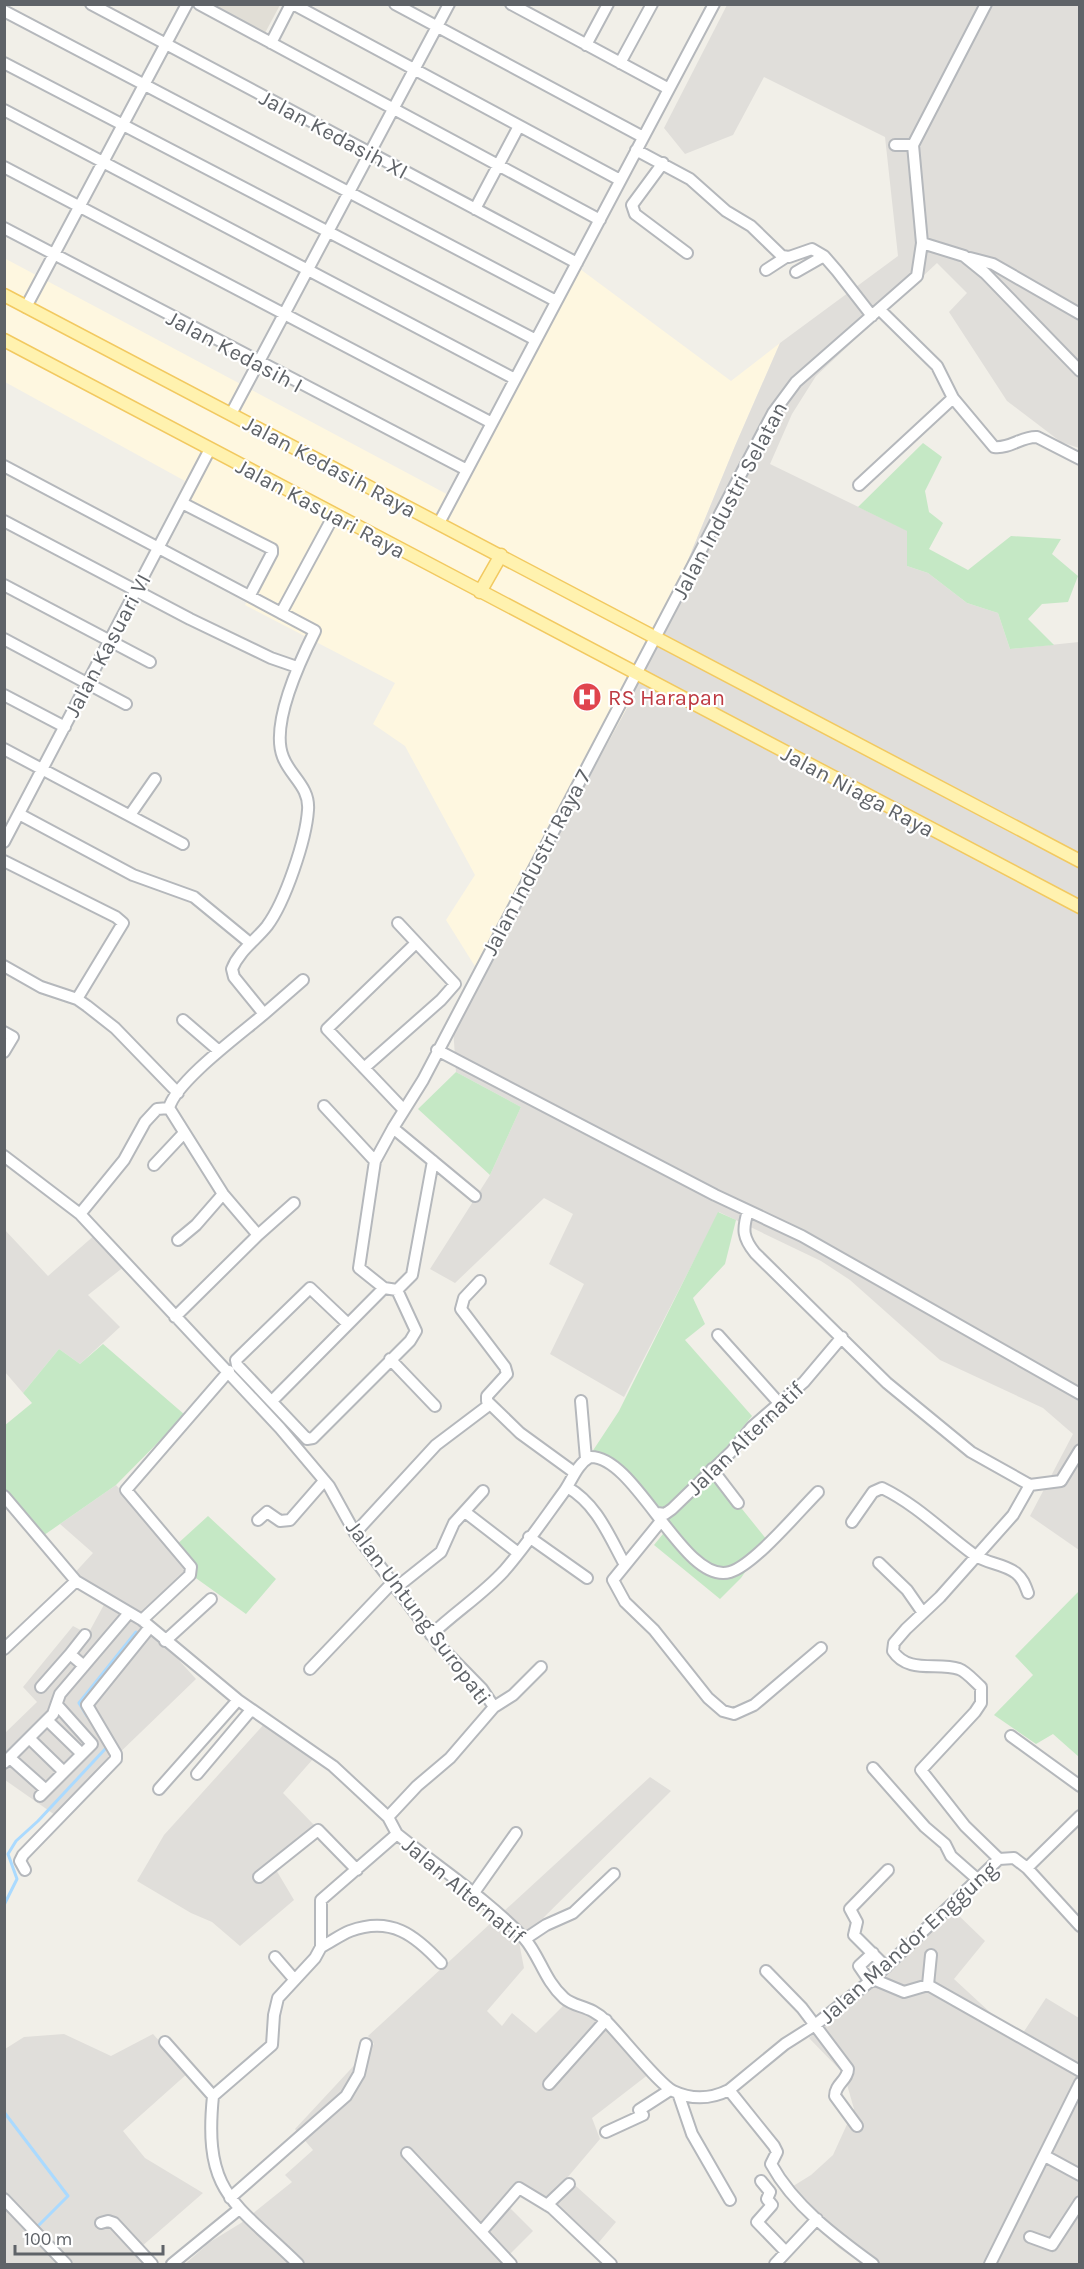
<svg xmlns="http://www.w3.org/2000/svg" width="1084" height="2269" viewBox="0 0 1084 2269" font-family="Karla,sans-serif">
<rect width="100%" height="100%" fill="#f1efe8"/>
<path fill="#fef7e0" d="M4,258L456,499L576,266L731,381L780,343L735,446L627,708L481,976L446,920L475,875L405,746L373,724L395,683L245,605L272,549L177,499L185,481L5,382Z"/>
<path fill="#e0deda" d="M727,5H1079V448L1061,442L1007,401L949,312L967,293L937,263L816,376L792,414L770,464L908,531L907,566L928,573L967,603L998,613L1010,649L1079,642V1550L1030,1516L1073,1434L1043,1408L940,1360L850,1280L821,1261L719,1212L624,1397L550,1354L584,1284L549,1264L573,1214L544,1198L455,1283L430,1269L490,1175L521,1107L456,1072L453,1027L627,708L735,446L780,343L898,256L885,137L764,77L733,135L685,154L664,128Z
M4,1229L48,1276L96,1234L125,1266L88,1295L120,1327L80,1364L59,1349L23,1393L5,1372Z
M116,1485L174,1547L193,1576L145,1623L196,1679L55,1815L5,1780V1733L37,1702L23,1687L73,1626L88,1634L106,1601L70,1578L93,1553L60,1524Z
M266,1722L313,1759L283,1793L315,1826L272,1863L294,1900L240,1946L212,1922L191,1913L137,1881L164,1835Z
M650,1777L671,1791L519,1942L524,1968L487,2011L502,2026L512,2013L536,2033L565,2004L581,2010L611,2030L649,2074L592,2118L600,2139L567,2178L616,2222L594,2248L518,2185L504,2202L533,2231L506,2258L512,2264H185L210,2242L241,2223L292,2182L285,2175L313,2150L295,2129L374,2044L368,2036Z
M952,1909L985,1941L954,1979L1019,2039L1046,1998L1079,2018V2264H862L839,2248L782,2193L811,2175L833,2155L854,2109L844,2074L809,2038Z
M64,2034L111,2056L153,2034L188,2073L123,2131L145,2158L203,2193L141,2247L158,2264H5V2049L24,2037Z"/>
<path fill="#e1ded6" d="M209,5H280L265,33Z"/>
<path fill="#c5e8c5" d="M923,443L942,457L925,491L929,512L943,523L929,549L968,570L1011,536L1061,539L1052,554L1078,576L1068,602L1042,604L1028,619L1054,645L1010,649L998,613L967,603L928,573L907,566V531L858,507Z
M456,1072L521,1107L490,1175L418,1109Z
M718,1212L736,1220L725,1264L693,1298L705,1324L685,1340L752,1416L709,1468L767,1540L741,1578L720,1599L654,1545L671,1524L592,1452L619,1411Z
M103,1344L185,1415L116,1485L37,1540L5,1499L4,1426L32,1403L23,1393L59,1349L80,1364Z
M208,1516L276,1579L246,1614L193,1576L174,1547Z
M1079,1591V1757L1053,1734L1036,1744L994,1715L1033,1675L1015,1656Z"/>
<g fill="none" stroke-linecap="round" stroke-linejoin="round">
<path stroke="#aadaff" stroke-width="3" d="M87,1716L79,1703L136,1632
M4,1905L17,1879L8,1854L16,1841L38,1821L107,1747
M4,2112L68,2196L38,2226"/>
<g stroke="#b5b8bc" stroke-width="14">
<path id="minor" d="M91,4L577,263
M199,4L600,220
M293,4L620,180
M395,4L643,137
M511,4L669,89
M4,11L556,301
M271,43L291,4
M586,45L608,4
M4,63L536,340
M620,63L652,4
M4,110L515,379
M895,145H913
M636,150L690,179L726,211L751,226L782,256L789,257L812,249L824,256L837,271L872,316
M663,163L632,205L635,214L687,253
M4,167L492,423
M475,209L519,126
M4,228L467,470
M922,243L964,256L985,273L1080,371
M970,258L993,264L1080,314
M766,270L786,257
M796,272L824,256
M26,307L187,4
M880,310L937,366L953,398L994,447C1010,449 1022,436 1037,437L1080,459
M231,414L449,4
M4,466L315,631C300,661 270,725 283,757C290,776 310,787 308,810C306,840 285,902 267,926C256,940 239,951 232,969L234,977L264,1014C242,1033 176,1081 169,1108L223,1194L258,1235L175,1317
M859,485L953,398
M182,503L272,549V553L250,595
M4,521L190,619L271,658L297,667
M439,523L714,4
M4,585L150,662
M281,613L334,515
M4,639L126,704
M4,695L65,727
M4,749L183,844
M19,814L133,875L194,897L250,943
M130,815L155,779
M4,842L210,449
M4,861L116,917L123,923L77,999
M4,966L41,987L77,999L87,1006L115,1028L178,1093
M264,1014L303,980
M183,1020L219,1051
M4,1032L13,1037L4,1052
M437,1050L715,1195L802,1236L1080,1394
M364,1068L441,1000L455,984L398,923
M324,1106L375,1161
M404,1110L327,1029L416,943
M4,1156L80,1214L280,1428L329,1486L355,1533L440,1646L482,1689L494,1707L450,1758L417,1786L388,1817L397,1834L321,1900V1947L315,1958L278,1998L274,2015L272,2045L213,2096C203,2195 235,2202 298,2264
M154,1165L184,1133
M475,1196L393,1128L423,1080L773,413L796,382L917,276L922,243L913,145L986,4
M748,1211C742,1230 743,1238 755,1253L887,1383L971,1452L1030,1485L1061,1481L1080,1450
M80,1214L124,1160L145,1122L157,1109L169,1108
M258,1235L294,1203
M178,1240L196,1225L223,1194
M480,1281L464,1298L461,1309L505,1367L507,1374L487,1396V1401L520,1433L575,1473
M397,1290L412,1275L433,1161
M348,1324L310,1288L236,1360L237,1365L307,1439L313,1438L410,1341L416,1331L397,1290L384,1288L359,1268L375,1161L393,1128
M718,1335L779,1403
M390,1359L435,1406
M272,1401L384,1288
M581,1401L586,1459
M712,1469L738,1503
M567,1487C597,1504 609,1536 625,1565
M4,1496L76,1581L142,1620L238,1700L333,1766L388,1817
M465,1512L517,1552
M657,1513L665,1514L672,1509L732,1451L752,1427L804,1382L842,1337
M258,1520L267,1512L280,1521L290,1520L324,1481
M661,1521L613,1580L625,1602L654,1630L708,1698L723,1711L734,1714L754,1705L821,1648
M852,1522L873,1492L882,1488C917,1505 943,1532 973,1554C986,1564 1003,1563 1016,1573C1023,1579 1025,1585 1028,1593
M355,1533L436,1445L489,1405
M529,1537L587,1578
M879,1563L907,1590L923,1613
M397,1587L441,1552L454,1523L483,1491
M142,1620L190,1575L191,1567L126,1490L229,1371
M431,1635C455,1612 482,1595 504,1571C525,1547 544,1519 563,1493C572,1481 576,1465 590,1457C636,1455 684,1586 730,1572C754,1565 799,1511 818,1492
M165,1641L211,1599
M4,1649L76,1581
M70,1654L85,1635
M310,1669L392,1583
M41,1687L70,1654L84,1666
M494,1707L513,1695L541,1667
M47,1720L82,1754
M1011,1736L1080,1786
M29,1738L64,1772
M10,1758L46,1790
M4,1763L53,1714L60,1694L129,1613
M873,1768L925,1827L945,1844L951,1856L976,1878
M197,1774L251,1710
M159,1789L238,1700
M40,1796L92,1744L58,1706
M397,1834C439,1868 487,1899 524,1938C540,1956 544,1980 564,1998C575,2008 591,2005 607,2022C621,2036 659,2084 673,2091C692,2100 711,2099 729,2090L785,2044L815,2025L873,1979L999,1859L1014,1858L1027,1868L1080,1926
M999,1859L965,1826L921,1770L975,1712L981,1703V1687C975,1682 967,1672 959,1669C937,1662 908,1674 893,1651L894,1643L906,1629L940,1597L1013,1515L1030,1485
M1027,1868L1080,1816
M25,1870L20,1861L23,1855L116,1759V1754L87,1705L150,1627
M259,1877L318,1830L357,1870
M473,1894L516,1833
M525,1939L546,1925L573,1913L614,1874
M321,1947C331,1942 340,1935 350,1931C391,1916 415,1935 441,1963
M275,1957L294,1979
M886,1967L854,1935L857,1922L850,1909L888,1870
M766,1971L802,2008L848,2069C848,2080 835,2084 835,2096L857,2126
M873,1979L904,1992L928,1985L1080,2071
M870,1982L859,1966L873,1953
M928,1985L931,1955
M165,2042L213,2096
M549,2084L606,2020
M729,2090L774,2146L777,2152L771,2164C794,2206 836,2237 873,2264
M678,2093L692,2134L730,2200
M606,2132L643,2115L639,2110L670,2090
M407,2153L481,2232
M1045,2156L1080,2175
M761,2181L770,2192L767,2199L772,2205L757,2222L786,2252
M230,2198L346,2096L359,2074L366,2044
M4,2199L66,2264
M547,2205L569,2184
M101,2223L108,2221L114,2223L152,2264
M1030,2237L1052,2245L1080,2202
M172,2264L238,2210
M511,2264L481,2232L519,2188L552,2208L611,2264
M775,2264L817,2219
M990,2264L1080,2083"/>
</g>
<g stroke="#f2c960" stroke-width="15">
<path id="major" d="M4,295L1080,861
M4,340L1080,907
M480,592L501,555"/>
</g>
<use href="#minor" stroke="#fff" stroke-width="10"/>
<use href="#major" stroke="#fff2af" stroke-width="12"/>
</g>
<defs>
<g id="hospital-disc" transform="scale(1.5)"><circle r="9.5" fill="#e0444e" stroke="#fff"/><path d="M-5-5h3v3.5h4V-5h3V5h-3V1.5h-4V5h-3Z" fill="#fff"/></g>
</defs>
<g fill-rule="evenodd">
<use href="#hospital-disc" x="587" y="697"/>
</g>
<g text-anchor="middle" stroke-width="4.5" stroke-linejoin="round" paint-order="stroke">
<g font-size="22" fill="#5f6368" stroke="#fff">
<text transform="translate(334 134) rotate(28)" y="8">Jalan Kedasih XI</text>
<text transform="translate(235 351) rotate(28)" y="8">Jalan Kedasih I</text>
<text transform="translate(330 466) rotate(28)" y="8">Jalan Kedasih Raya</text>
<text transform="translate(729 500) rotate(-62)" y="8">Jalan Industri Selatan</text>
<text transform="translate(321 508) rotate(28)" y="8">Jalan Kasuari Raya</text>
<text transform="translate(107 645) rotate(-62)" y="8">Jalan Kasuari VI</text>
<text transform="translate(858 791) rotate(28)" y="8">Jalan Niaga Raya</text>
<text transform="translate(536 862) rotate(-62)" y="8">Jalan Industri Raya 7</text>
<text transform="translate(745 1438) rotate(-44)" y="8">Jalan Alternatif</text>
<text transform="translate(419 1612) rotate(53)" y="8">Jalan Untung Suropati</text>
<text transform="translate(464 1890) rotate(40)" y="8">Jalan Alternatif</text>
<text transform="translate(908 1942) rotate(-42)" y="8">Jalan Mandor Enggung</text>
</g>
<g font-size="22" fill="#be3a42" stroke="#fff" text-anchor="start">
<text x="608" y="705">RS Harapan</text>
</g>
</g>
<rect width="1084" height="2269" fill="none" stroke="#5f6368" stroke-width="12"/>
<path d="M15 2245v9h148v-9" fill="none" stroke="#5f6368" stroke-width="3"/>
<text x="24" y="2245" font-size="18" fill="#5f6368" stroke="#ffffff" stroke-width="4.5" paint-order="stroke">100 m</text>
</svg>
